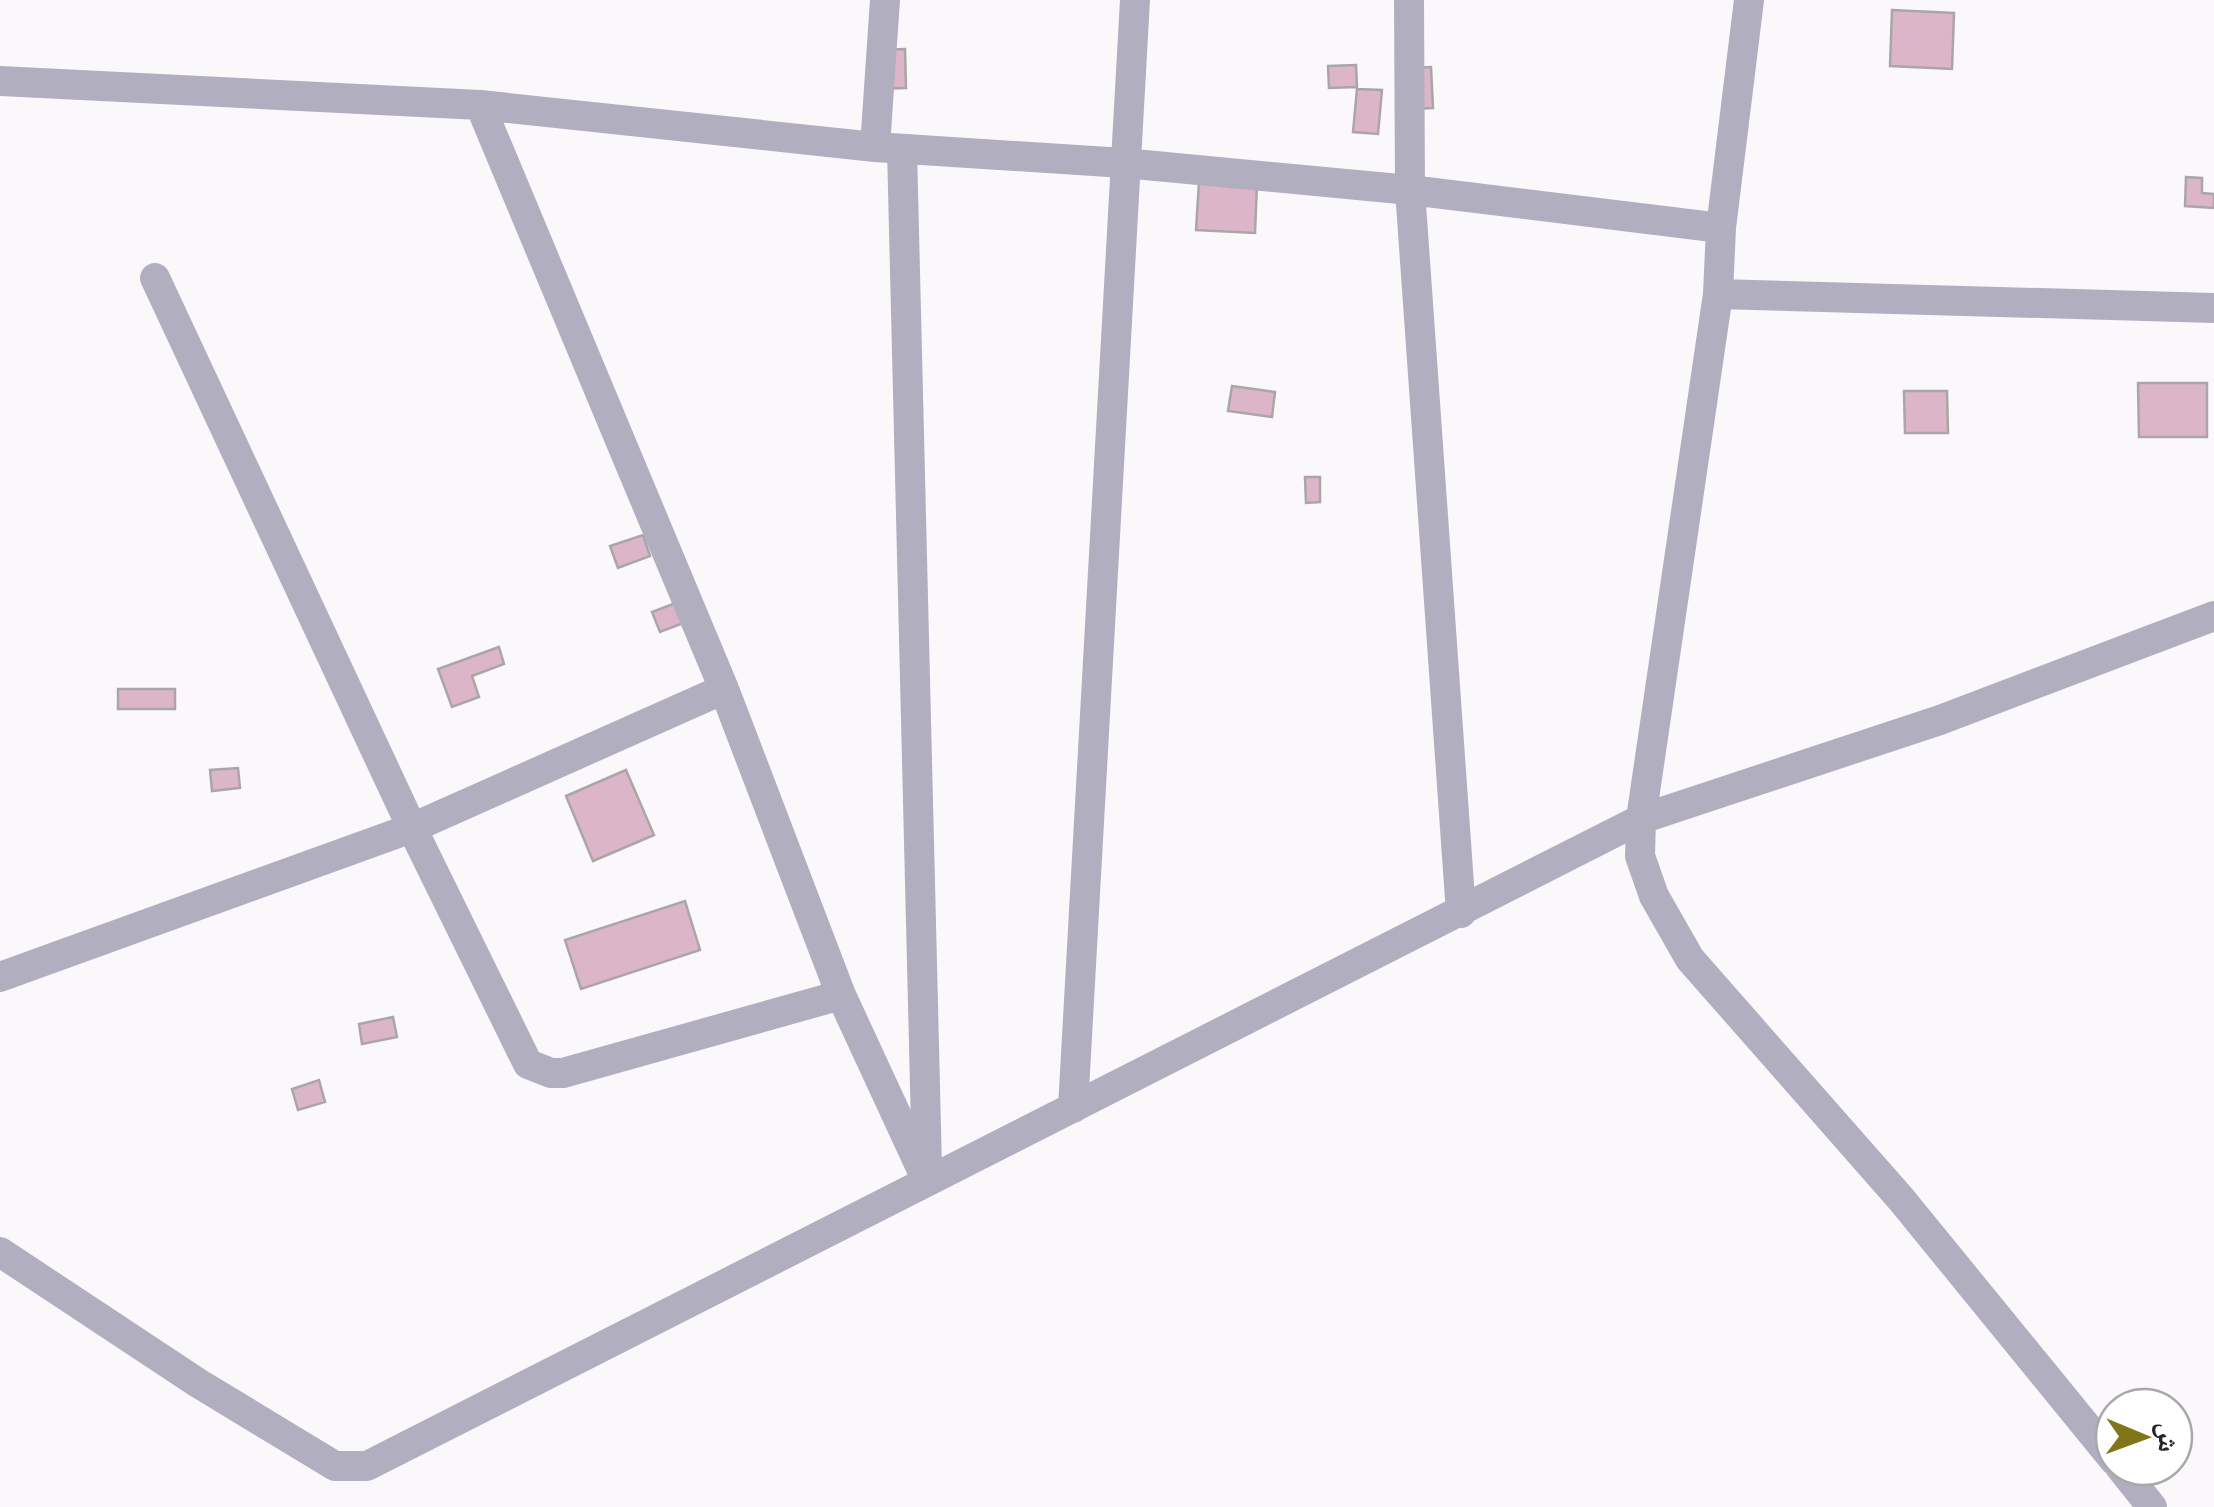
<svg xmlns="http://www.w3.org/2000/svg" width="2214" height="1507" viewBox="0 0 2214 1507" font-family="'Zilla Slab','Noto Naskh Arabic',serif">
<rect width="100%" height="100%" fill="#fbf8fc"/>
<path fill="#ddb5c8" stroke="#aaa6a8" stroke-width="2.5" d="M1892,10L1954,13L1952,69L1890,66Z
M905,49L906,88L874,89V50Z
M1356,65L1357,87L1329,88L1328,66Z
M1431,67L1433,108L1413,109L1411,68Z
M1357,89L1382,90L1378,134L1353,132Z
M2186,177L2202,178V193L2214,194V208L2185,206Z
M1199,182L1257,184L1255,233L1196,230Z
M2138,383H2207V437H2139Z
M1232,386L1275,392L1272,417L1228,411Z
M1904,391H1947L1948,433H1905Z
M1305,477H1320V502L1306,503Z
M643,535L650,556L618,568L610,546Z
M678,602L686,622L660,632L652,612Z
M499,647L504,664L472,676L479,697L452,707L438,669Z
M118,689H175V709H118Z
M238,768L240,788L212,791L210,770Z
M626,770L654,835L593,861L566,796Z
M685,901L700,950L581,989L565,940Z
M393,1017L397,1037L362,1044L359,1024Z
M319,1080L325,1102L298,1110L292,1089Z"/>
<g fill="none" stroke-linecap="round" stroke-linejoin="round">
<path stroke="#b1afbf" stroke-width="30" d="M1409,0L1410,190L1461,913
M1749,0L1721,228L1718,294L1641,819L1640,856L1654,896L1690,959L1901,1199L2114,1460
M0,81L480,105L875,147L1124,163L1410,190L1721,228
M480,105L724,689L841,995L927,1181
M875,147L885,0
M902,149L927,1168
M155,278L412,828L528,1064L551,1073H563L841,995
M1718,294L2214,308
M0,977L412,828L724,689
M1073,1108L1135,0
M0,1252L198,1383L335,1466H367L1641,819L1940,720L2214,616
M2120,1467L2152,1507"/>
</g>
<g transform="translate(2144 1437) rotate(91)"><circle r="48" fill="#ffffff" stroke="#a9a8a9" stroke-width="2.5"/>
<path d="M0-8L18 38L0 25L-18 38Z" fill="#807519"/>
<text y="-15" font-size="28" font-weight="bold" text-anchor="middle" fill="#272627">ش</text>
</g>
</svg>
